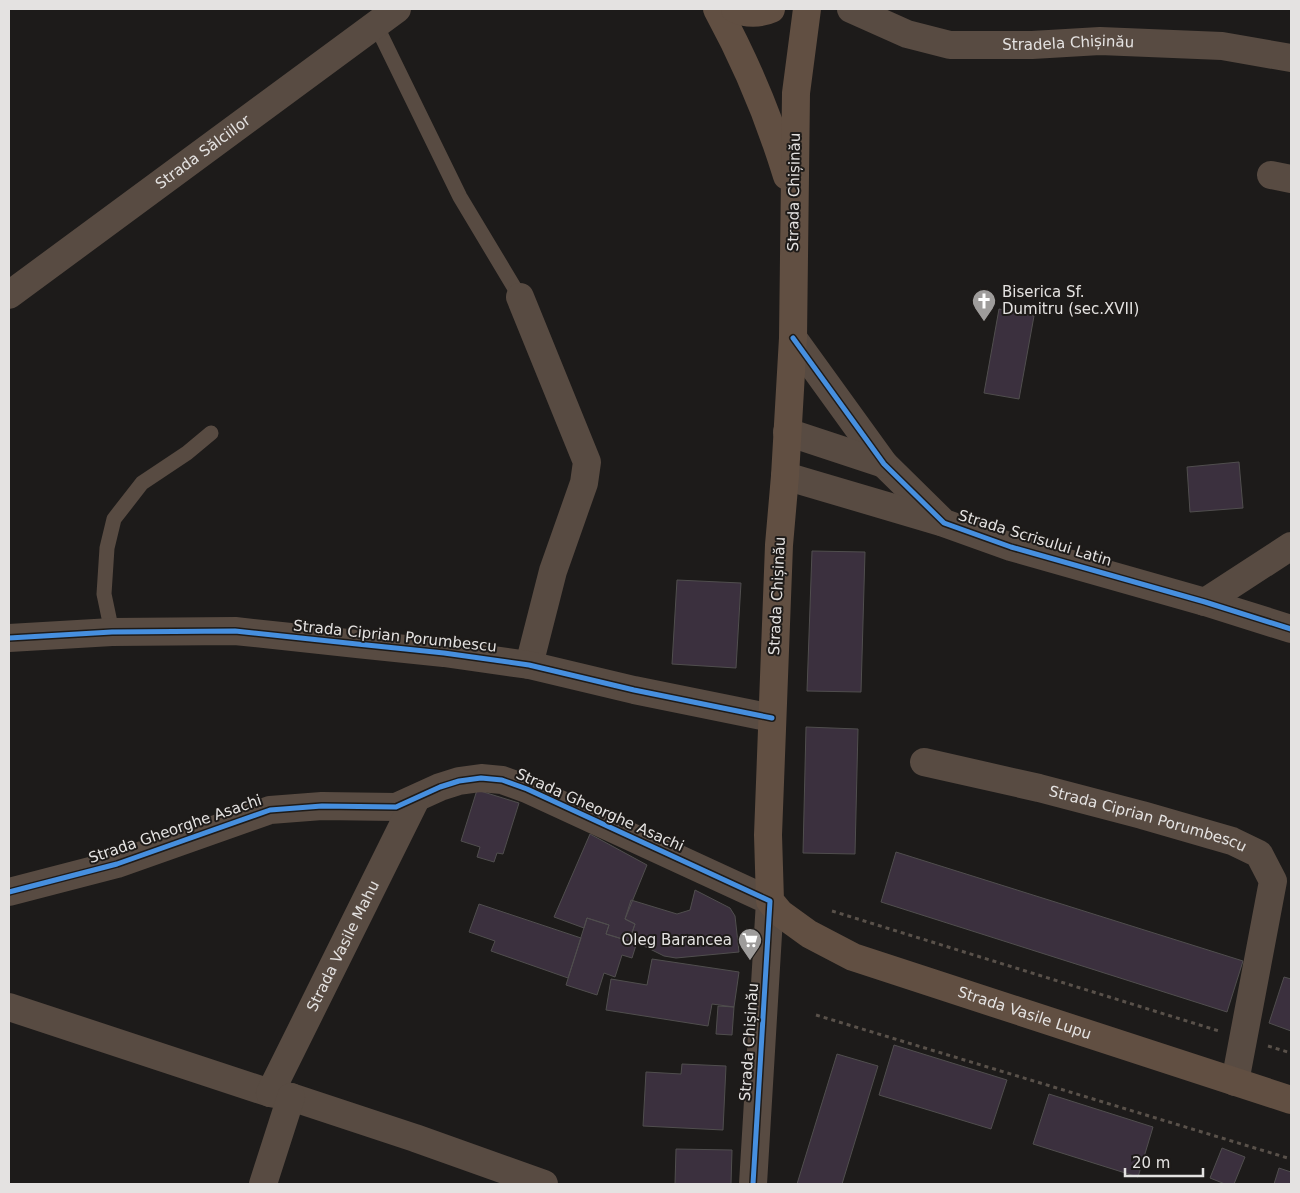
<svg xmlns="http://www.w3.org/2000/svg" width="1300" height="1193" viewBox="0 0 1300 1193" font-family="'DejaVu Sans',sans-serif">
<rect width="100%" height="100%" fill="#1d1b1a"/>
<path fill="#3b303e" stroke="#504e4e" d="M999,309L1034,316L1019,399L984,393Z
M1239,462L1243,508L1190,512L1187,467Z
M812,551L865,552L861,692L807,691Z
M677,580L741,583L736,668L672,664Z
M806,727L858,729L855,854L803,853Z
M477,790L519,803L503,854L497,853L494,862L477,857L480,847L461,841Z
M590,834L647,865L625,919L635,924L629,941L606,934L609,925L587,918L584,928L554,917Z
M896,852L1243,961L1227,1012L881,902Z
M695,890L730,908L735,916L739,952L676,958L664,956L630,939L635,924L625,919L631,900L677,914L690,910Z
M479,904L581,938L568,978L491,951L495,941L469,932Z
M587,918L609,925L606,934L629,941L630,939L637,942L632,958L622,955L615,977L604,973L597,995L566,985Z
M652,959L739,972L734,1007L712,1004L708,1026L606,1010L611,979L647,985Z
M1284,977L1291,979V1031L1269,1023Z
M718,1006L734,1007L732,1035L716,1034Z
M894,1045L1007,1080L991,1129L879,1095Z
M837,1054L878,1066L842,1184H797Z
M682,1064L726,1066L723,1130L643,1126L646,1072L681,1074Z
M1049,1094L1153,1127L1138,1177L1033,1144Z
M1222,1148L1245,1157L1234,1184H1225L1210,1178Z
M676,1149L732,1150L731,1184H675Z
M1279,1168L1291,1172V1184H1274Z"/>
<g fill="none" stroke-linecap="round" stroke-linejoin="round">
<path stroke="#59514a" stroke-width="3" stroke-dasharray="4 4" stroke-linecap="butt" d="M832,911L1219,1031
M816,1015L1291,1159
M1268,1046L1291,1053"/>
<path stroke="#584b42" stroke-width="15" d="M376,25L460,197L520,297
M112,632L104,594L107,548L114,519L142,483L187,453L211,433"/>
<g stroke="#584b42" stroke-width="28">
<path id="s1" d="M851,9L907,34L950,45H1032L1100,41L1222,46L1291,58"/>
<path d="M1271,175L1291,179"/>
<path id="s2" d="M9,295L397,9"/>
<path d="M520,297L587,462L584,483L553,571L529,665"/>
<path d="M793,338L884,464L944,523L1011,547L1205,602L1291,629"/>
<path d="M787,432L884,464"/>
<path d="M785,476L941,522"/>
<path d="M1205,602L1291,546"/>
<path d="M9,638L112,632L235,631L357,644L444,653L529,665L634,690L772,718"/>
<path id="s3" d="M924,762L1039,788L1142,815L1232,841L1259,854L1273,881L1235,1082"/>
<path d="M9,892L117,864L270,810L322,806L396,807L440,787L459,781L481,778L502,780L527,789L770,901L753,1184"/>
<path d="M9,1007L270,1093L291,1097L415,1138L544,1184"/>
<path id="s4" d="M270,1093L416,799"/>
<path d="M263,1184L291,1097"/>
</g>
<g stroke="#614f42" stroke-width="28">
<path d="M717,9C746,62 769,117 787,176"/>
<path d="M735,9C746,14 760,14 771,9"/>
<path id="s5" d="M807,9L796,93L793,338L785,476L779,545L768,835L770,901L780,913L809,934L853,957L1291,1100"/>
</g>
<g stroke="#1e1b19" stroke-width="8">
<path id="cycleway" d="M793,338L884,464L944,523L1011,547L1205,602L1291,629
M9,638L112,632L235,631L357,644L444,653L529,665L634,690L772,718
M9,892L117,864L270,810L322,806L396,807L440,787L459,781L481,778L502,780L527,789L770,901L753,1184"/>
</g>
<use href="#cycleway" stroke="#468fdf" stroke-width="5"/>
</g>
<defs>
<g id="church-pin" transform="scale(1.25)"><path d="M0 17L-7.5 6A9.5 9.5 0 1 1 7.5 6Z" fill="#9e9c9b" stroke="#1e1b19"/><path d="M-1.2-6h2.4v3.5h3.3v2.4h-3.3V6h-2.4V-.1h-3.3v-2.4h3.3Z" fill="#fff"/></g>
<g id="supermarket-pin" transform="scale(1.25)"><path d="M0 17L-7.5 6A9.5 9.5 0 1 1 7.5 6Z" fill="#9e9c9b" stroke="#1e1b19"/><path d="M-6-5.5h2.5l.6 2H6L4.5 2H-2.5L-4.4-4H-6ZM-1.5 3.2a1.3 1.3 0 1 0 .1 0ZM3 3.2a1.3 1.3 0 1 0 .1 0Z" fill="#fff"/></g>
</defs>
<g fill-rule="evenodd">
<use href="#church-pin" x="984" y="301"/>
<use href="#supermarket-pin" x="750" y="940"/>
</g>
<g text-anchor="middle" stroke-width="4" stroke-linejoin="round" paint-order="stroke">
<g font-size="15" fill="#e4e2e1" stroke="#1e1b19">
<text dy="5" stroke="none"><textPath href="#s1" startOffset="224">Stradela Chișinău</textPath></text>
<text dy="5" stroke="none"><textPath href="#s2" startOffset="241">Strada Sălciilor</textPath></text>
<text transform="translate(794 192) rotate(-89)" y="5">Strada Chișinău</text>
<text transform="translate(1035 538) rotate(17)" y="5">Strada Scrisului Latin</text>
<text transform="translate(777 596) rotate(-87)" y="5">Strada Chișinău</text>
<text transform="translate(395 636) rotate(6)" y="5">Strada Ciprian Porumbescu</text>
<text transform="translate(600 810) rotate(24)" y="5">Strada Gheorghe Asachi</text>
<text dy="5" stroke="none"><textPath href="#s3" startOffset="231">Strada Ciprian Porumbescu</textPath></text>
<text transform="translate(175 829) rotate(-19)" y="5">Strada Gheorghe Asachi</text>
<text dy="5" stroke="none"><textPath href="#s4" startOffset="164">Strada Vasile Mahu</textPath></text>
<text dy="5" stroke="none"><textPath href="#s5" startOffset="1175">Strada Vasile Lupu</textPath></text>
<text transform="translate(749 1042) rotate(-86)" y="5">Strada Chișinău</text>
</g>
<g font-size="15" fill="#e4e2e1" stroke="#1e1b19" text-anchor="start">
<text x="1002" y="297">Biserica Sf.<tspan x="1002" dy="17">Dumitru (sec.XVII)</tspan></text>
<text x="732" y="945" text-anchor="end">Oleg Barancea</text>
</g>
</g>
<rect width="1300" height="1193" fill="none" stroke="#e4e2e1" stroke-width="20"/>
<path d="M1125 1168v8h78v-8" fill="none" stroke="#e4e2e1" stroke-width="2.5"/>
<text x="1132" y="1168" font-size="15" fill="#e4e2e1" stroke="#1e1b19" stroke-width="4" paint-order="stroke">20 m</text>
</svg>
